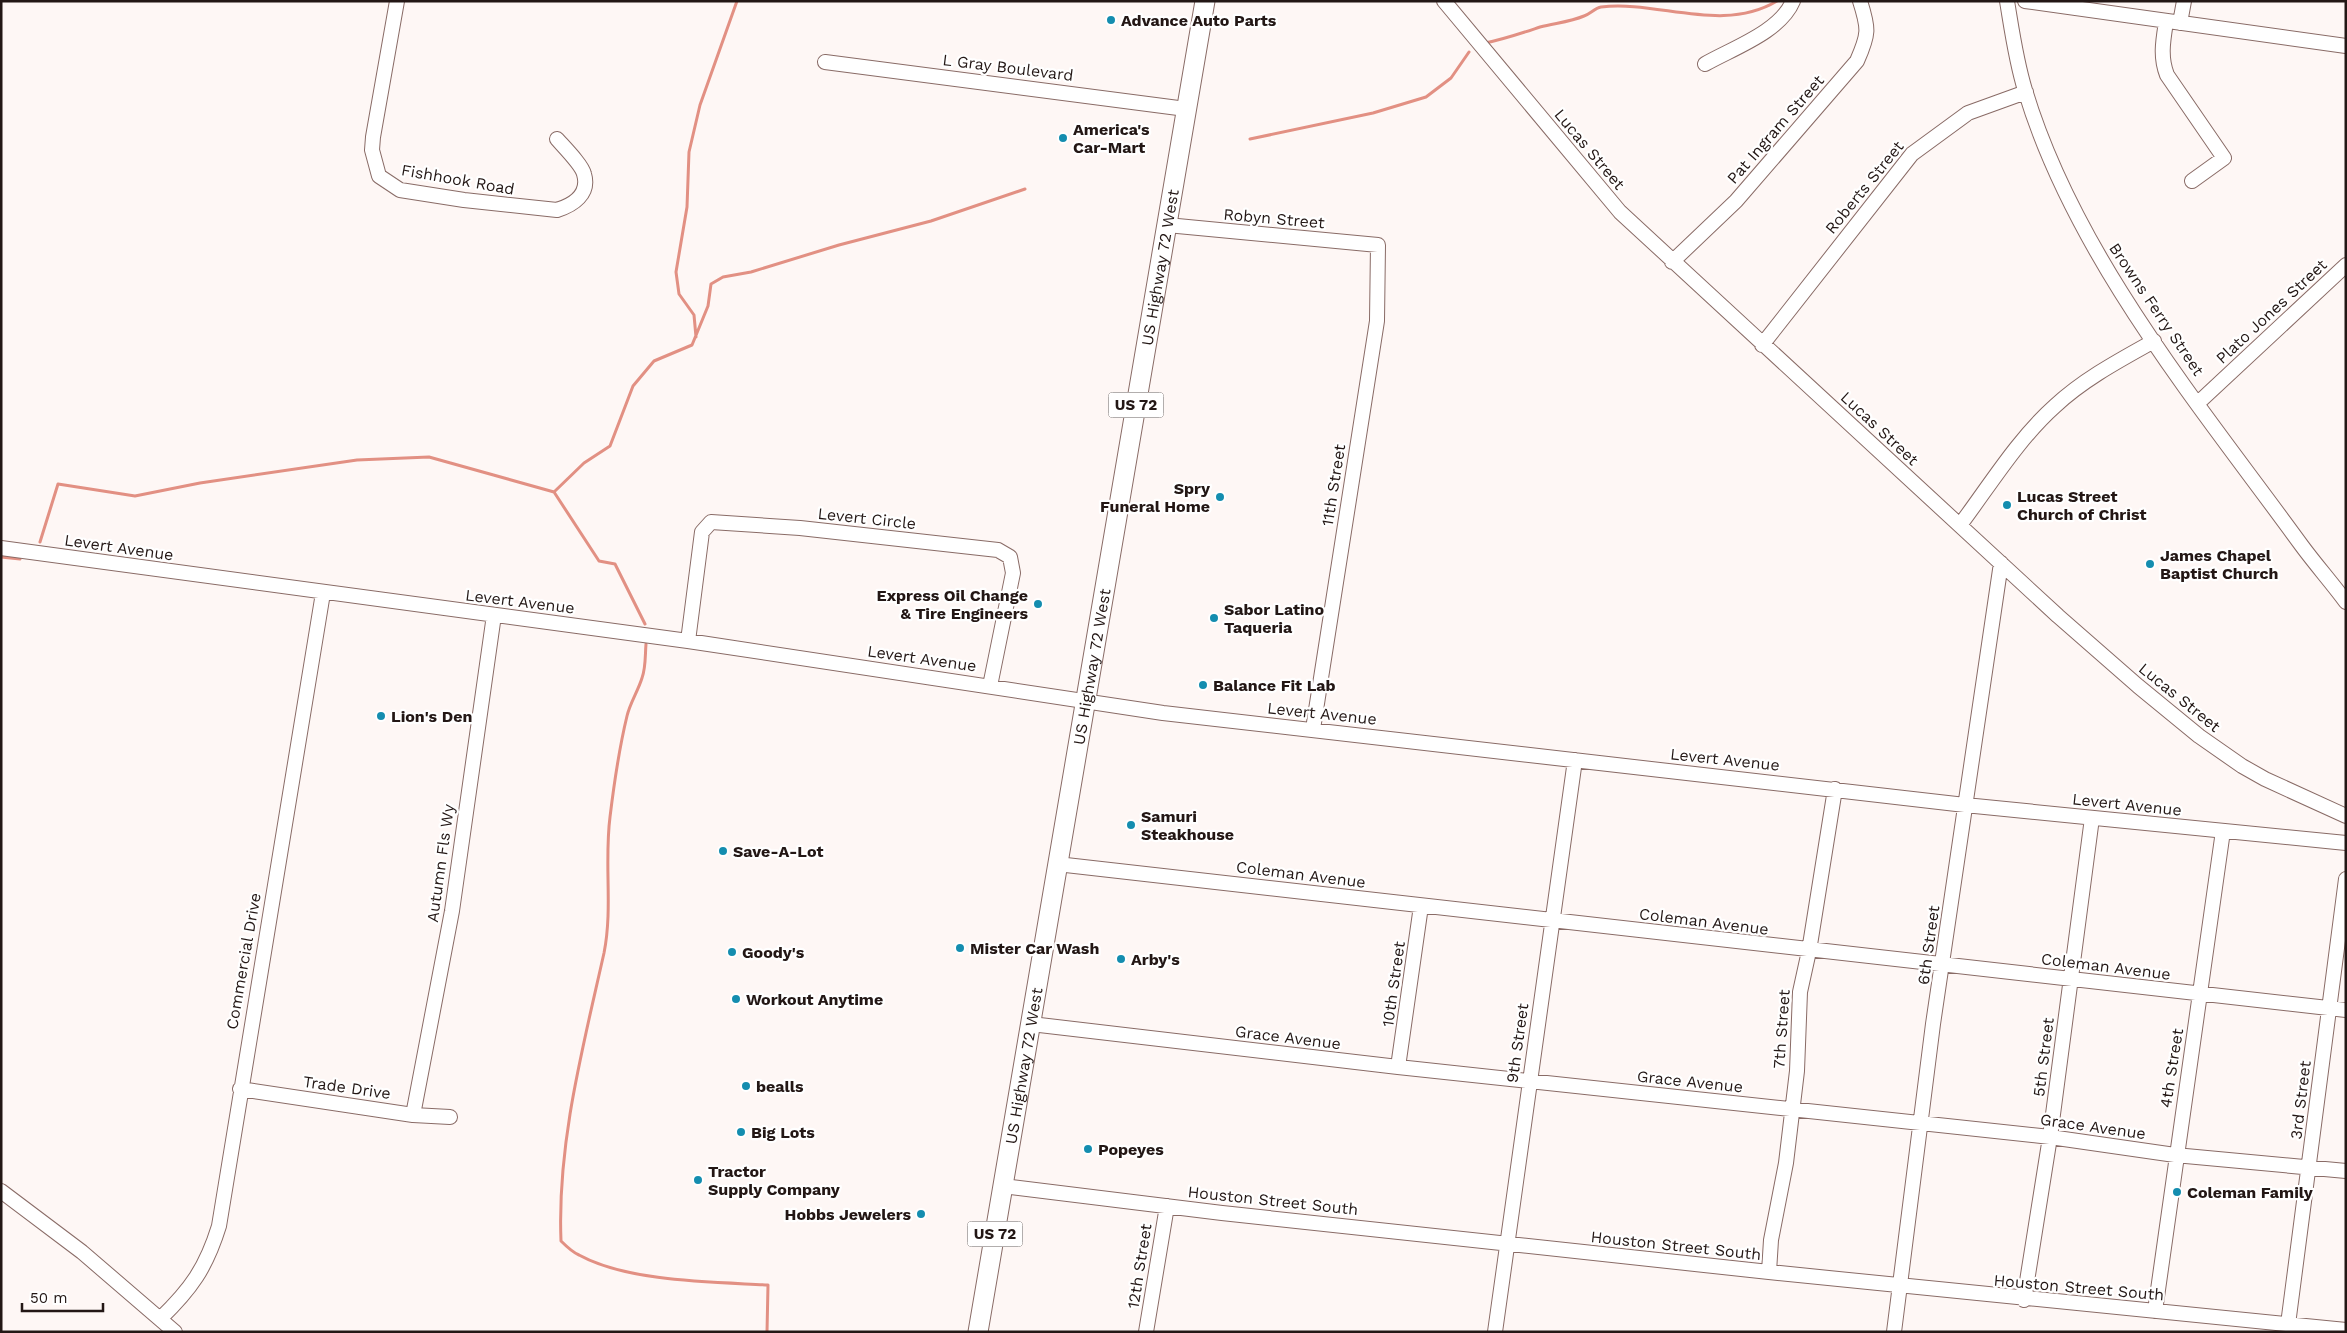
<svg xmlns="http://www.w3.org/2000/svg" width="2347" height="1333" viewBox="0 0 2347 1333" font-family="'Work Sans',sans-serif">
<rect width="100%" height="100%" fill="#fef7f5"/>
<g fill="none" stroke-linecap="round" stroke-linejoin="round">
<path stroke="#e29083" stroke-width="3" d="M1485,43C1505,39 1522,33 1540,27C1555,23 1570,22 1584,16C1590,14 1595,8 1601,7C1658,0 1722,34 1777,1
M1250,139L1373,113L1426,97L1451,78L1469,52
M696,337L694,315L679,294L676,272L687,207L689,152L700,105L737,1
M554,492L584,463L610,446L633,386L654,361L692,345L708,306L711,284L723,277L751,272L839,245L931,221L1025,189
M40,542L58,484L135,496L200,483L357,460L429,457L554,492L599,561L615,564L645,624
M1,557L20,559
M646,644C645,655 646,667 642,678C638,691 630,703 627,716C619,749 614,784 610,817C604,863 613,908 604,953C583,1047 557,1144 561,1241C566,1246 572,1252 579,1255C628,1282 713,1282 768,1285L767,1332"/>
<g stroke="#896b66" stroke-width="16">
<path id="minor" d="M397,1L373,137L372,150L379,176L400,190L464,200L557,210C573,205 590,194 584,174C582,165 564,147 557,139
M1444,1L1620,212L2058,616L2138,686L2199,736L2242,766L2265,779L2346,816
M2007,1C2012,31 2016,61 2025,90C2075,257 2201,407 2302,546C2316,565 2332,583 2346,602
M2025,1L2346,46
M2166,22C2163,41 2160,57 2167,75L2224,158L2192,181
M2180,23L2184,1
M825,62L1186,109
M1705,64C1733,48 1780,32 1793,1
M1167,225L1378,245L1377,321L1313,729
M1672,262L1736,201L1857,61C1869,34 1869,29 1860,1
M1762,345L1912,154L1968,113L2026,92
M2198,403L2346,265
M1960,525C1990,485 2018,439 2055,406C2084,379 2120,360 2154,341
M1,548L688,641L1163,713L1965,805L2346,843
M688,641L702,532L711,522L800,528L998,550L1010,557L1013,573L990,686
M1057,864L2346,1010
M1031,1024L1398,1067L2050,1137L2175,1155L2346,1171
M1398,1067L1421,906
M240,1089L413,1115L450,1117
M413,1115L452,911L494,615
M1003,1186L1222,1213L1769,1272L2346,1330
M1,1191L82,1252L175,1332
M1769,1272L1771,1240L1786,1163L1797,1071L1800,992L1809,951L1835,789
M2024,1300L2050,1137L2092,818
M2155,1311L2223,831
M160,1319C191,1289 206,1268 219,1226L323,593
M1146,1332L1167,1206
M1495,1332L1575,760
M1894,1332L1933,1024L2001,563
M2287,1332L2346,879"/>
</g>
<g stroke="#896b66" stroke-width="21">
<g id="highway">
<path id="s1" d="M978,1332L1205,1"/>
</g>
</g>
<use href="#minor" stroke="#fff" stroke-width="14"/>
<use href="#highway" stroke="#fff" stroke-width="19"/>
</g>
<g fill="#148daf" stroke="#fff" stroke-width="2">
<circle cx="1111" cy="20" r="5"/>
<circle cx="1063" cy="138" r="5"/>
<circle cx="1220" cy="497" r="5"/>
<circle cx="2007" cy="505" r="5"/>
<circle cx="2150" cy="564" r="5"/>
<circle cx="1038" cy="604" r="5"/>
<circle cx="1214" cy="618" r="5"/>
<circle cx="1203" cy="685" r="5"/>
<circle cx="381" cy="716" r="5"/>
<circle cx="1131" cy="825" r="5"/>
<circle cx="723" cy="851" r="5"/>
<circle cx="960" cy="948" r="5"/>
<circle cx="732" cy="952" r="5"/>
<circle cx="1121" cy="959" r="5"/>
<circle cx="736" cy="999" r="5"/>
<circle cx="746" cy="1086" r="5"/>
<circle cx="741" cy="1132" r="5"/>
<circle cx="1088" cy="1149" r="5"/>
<circle cx="698" cy="1180" r="5"/>
<circle cx="2177" cy="1192" r="5"/>
<circle cx="921" cy="1214" r="5"/>
</g>
<g text-anchor="middle" stroke-width="4.5" stroke-linejoin="round" paint-order="stroke">
<g fill="#fff" stroke="#655d5b" stroke-width="1">
<rect x="1108.5" y="392.5" width="55" height="25" rx="4"/>
<rect x="967.5" y="1221.5" width="55" height="25" rx="4"/>
</g>
<g font-size="15" font-weight="bold" fill="#231715">
<text x="1136" y="410">US 72</text>
<text x="995" y="1239">US 72</text>
</g>
<g font-size="16" font-weight="bold" fill="#231715" stroke="#fff" text-anchor="start">
<text x="1121" y="26">Advance Auto Parts</text>
<text x="1073" y="135">America's<tspan x="1073" dy="18">Car-Mart</tspan></text>
<text x="1210" y="494" text-anchor="end">Spry<tspan x="1210" dy="18">Funeral Home</tspan></text>
<text x="2017" y="502">Lucas Street<tspan x="2017" dy="18">Church of Christ</tspan></text>
<text x="2160" y="561">James Chapel<tspan x="2160" dy="18">Baptist Church</tspan></text>
<text x="1028" y="601" text-anchor="end">Express Oil Change<tspan x="1028" dy="18">&amp; Tire Engineers</tspan></text>
<text x="1224" y="615">Sabor Latino<tspan x="1224" dy="18">Taqueria</tspan></text>
<text x="1213" y="691">Balance Fit Lab</text>
<text x="391" y="722">Lion's Den</text>
<text x="1141" y="822">Samuri<tspan x="1141" dy="18">Steakhouse</tspan></text>
<text x="733" y="857">Save-A-Lot</text>
<text x="970" y="954">Mister Car Wash</text>
<text x="742" y="958">Goody's</text>
<text x="1131" y="965">Arby's</text>
<text x="746" y="1005">Workout Anytime</text>
<text x="756" y="1092">bealls</text>
<text x="751" y="1138">Big Lots</text>
<text x="1098" y="1155">Popeyes</text>
<text x="708" y="1177">Tractor<tspan x="708" dy="18">Supply Company</tspan></text>
<text x="2187" y="1198">Coleman Family</text>
<text x="911" y="1220" text-anchor="end">Hobbs Jewelers</text>
</g>
<g font-size="16" fill="#231715" stroke="#fff">
<text transform="translate(1008 67) rotate(7)" y="6">L Gray Boulevard</text>
<text transform="translate(1775 129) rotate(-49)" y="6">Pat Ingram Street</text>
<text transform="translate(1590 149) rotate(50)" y="6">Lucas Street</text>
<text transform="translate(458 179) rotate(10)" y="6">Fishhook Road</text>
<text transform="translate(1864 187) rotate(-51)" y="6">Roberts Street</text>
<text transform="translate(1274 218) rotate(5)" y="6">Robyn Street</text>
<text dy="6" stroke="none"><textPath href="#s1" startOffset="1080">US Highway 72 West</textPath></text>
<text transform="translate(2157 309) rotate(56)" y="6">Browns Ferry Street</text>
<text transform="translate(2271 311) rotate(-43)" y="6">Plato Jones Street</text>
<text transform="translate(1880 428) rotate(43)" y="6">Lucas Street</text>
<text transform="translate(1333 485) rotate(-81)" y="6">11th Street</text>
<text transform="translate(867 518) rotate(6)" y="6">Levert Circle</text>
<text transform="translate(119 547) rotate(8)" y="6">Levert Avenue</text>
<text transform="translate(520 601) rotate(7)" y="6">Levert Avenue</text>
<text transform="translate(922 658) rotate(8)" y="6">Levert Avenue</text>
<text dy="6" stroke="none"><textPath href="#s1" startOffset="675">US Highway 72 West</textPath></text>
<text transform="translate(2180 697) rotate(39)" y="6">Lucas Street</text>
<text transform="translate(1322 713) rotate(6)" y="6">Levert Avenue</text>
<text transform="translate(1725 759) rotate(6)" y="6">Levert Avenue</text>
<text transform="translate(2127 804) rotate(6)" y="6">Levert Avenue</text>
<text transform="translate(440 863) rotate(-82)" y="6">Autumn Fls Wy</text>
<text transform="translate(1301 874) rotate(7)" y="6">Coleman Avenue</text>
<text transform="translate(1704 921) rotate(7)" y="6">Coleman Avenue</text>
<text transform="translate(1928 945) rotate(-82)" y="6">6th Street</text>
<text transform="translate(243 961) rotate(-80)" y="6">Commercial Drive</text>
<text transform="translate(2106 966) rotate(7)" y="6">Coleman Avenue</text>
<text transform="translate(1393 984) rotate(-82)" y="6">10th Street</text>
<text transform="translate(1781 1029) rotate(-86)" y="6">7th Street</text>
<text transform="translate(1288 1037) rotate(7)" y="6">Grace Avenue</text>
<text transform="translate(1517 1043) rotate(-82)" y="6">9th Street</text>
<text transform="translate(2043 1057) rotate(-83)" y="6">5th Street</text>
<text dy="6" stroke="none"><textPath href="#s1" startOffset="270">US Highway 72 West</textPath></text>
<text transform="translate(2171 1068) rotate(-81)" y="6">4th Street</text>
<text transform="translate(1690 1081) rotate(6)" y="6">Grace Avenue</text>
<text transform="translate(347 1087) rotate(8)" y="6">Trade Drive</text>
<text transform="translate(2300 1100) rotate(-83)" y="6">3rd Street</text>
<text transform="translate(2093 1126) rotate(8)" y="6">Grace Avenue</text>
<text transform="translate(1273 1200) rotate(6)" y="6">Houston Street South</text>
<text transform="translate(1676 1245) rotate(6)" y="6">Houston Street South</text>
<text transform="translate(1139 1266) rotate(-81)" y="6">12th Street</text>
<text transform="translate(2079 1287) rotate(5)" y="6">Houston Street South</text>
</g>
</g>
<rect width="2347" height="1333" fill="none" stroke="#231715" stroke-width="5"/>
<path d="M22 1303v8h81v-8" fill="none" stroke="#231715" stroke-width="2.5"/>
<text x="30" y="1303" font-size="15" fill="#231715" stroke="#ffffff" stroke-width="4" paint-order="stroke">50 m</text>
</svg>
